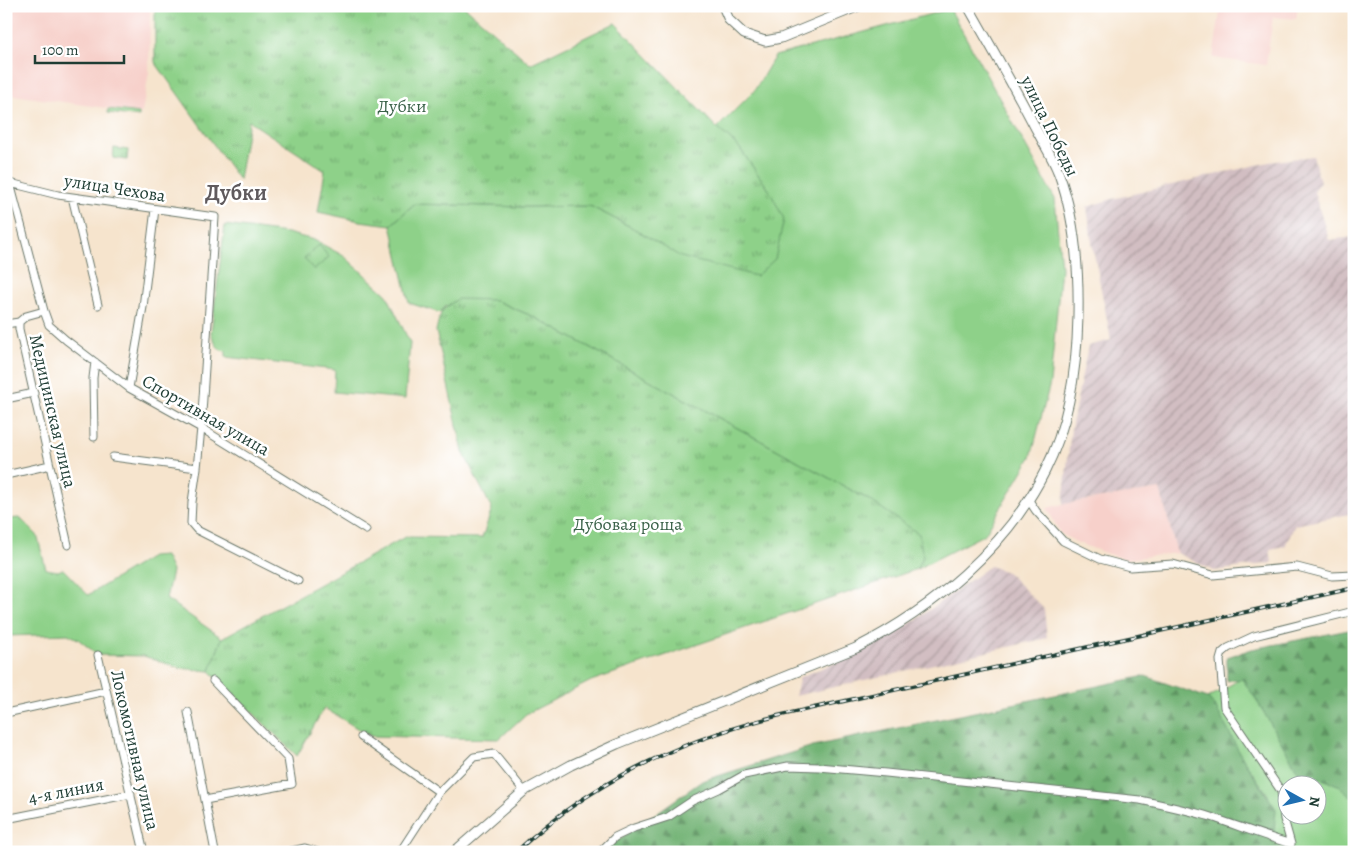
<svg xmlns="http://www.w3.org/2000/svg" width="1360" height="858" viewBox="0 0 1360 858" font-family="Alegreya,serif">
<defs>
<pattern id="industrial-furrows" width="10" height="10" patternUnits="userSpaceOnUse" patternTransform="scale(1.25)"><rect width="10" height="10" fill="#d2bec2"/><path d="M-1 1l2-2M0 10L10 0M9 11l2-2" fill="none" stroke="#aa9c9e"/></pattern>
<pattern id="forest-firs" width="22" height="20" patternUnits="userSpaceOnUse" patternTransform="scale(1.25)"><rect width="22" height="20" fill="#72b375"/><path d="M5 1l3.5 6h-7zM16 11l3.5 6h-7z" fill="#5d9361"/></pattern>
<pattern id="park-tufts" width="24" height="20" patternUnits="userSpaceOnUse" patternTransform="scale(1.25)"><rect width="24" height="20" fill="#8ed189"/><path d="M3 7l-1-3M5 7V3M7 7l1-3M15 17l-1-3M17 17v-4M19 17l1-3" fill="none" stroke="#73ab71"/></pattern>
</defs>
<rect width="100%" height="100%" fill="#fff"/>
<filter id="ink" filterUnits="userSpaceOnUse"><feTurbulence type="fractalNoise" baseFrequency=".02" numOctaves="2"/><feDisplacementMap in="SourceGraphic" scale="10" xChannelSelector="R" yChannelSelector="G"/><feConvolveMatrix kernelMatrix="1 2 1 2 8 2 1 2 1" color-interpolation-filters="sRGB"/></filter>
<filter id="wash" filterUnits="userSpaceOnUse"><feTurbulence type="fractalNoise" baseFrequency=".0096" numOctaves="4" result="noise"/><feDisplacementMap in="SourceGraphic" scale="20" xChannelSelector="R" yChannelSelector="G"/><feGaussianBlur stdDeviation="1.12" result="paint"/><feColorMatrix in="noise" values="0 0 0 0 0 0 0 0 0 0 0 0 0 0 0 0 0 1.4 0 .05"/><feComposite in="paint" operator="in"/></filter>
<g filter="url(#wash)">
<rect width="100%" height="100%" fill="#f6e4cd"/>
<path fill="#f7d0ca" d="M10,6H150L149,72L142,113L6,94V27Z
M1221,6H1298L1296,19L1273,17L1266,65L1213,58Z
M1160,489L1177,553L1127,559L1108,554L1076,542L1060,533L1047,508L1063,504Z"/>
<path fill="url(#industrial-furrows)" d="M1313,156L1320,182L1314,192L1329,240L1354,237V513L1295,525L1285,546L1270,549L1272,563L1214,571L1177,553L1160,489L1063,504L1071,429L1088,346L1111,340L1092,243L1087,207L1112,199L1269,162Z
M990,566L1007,572L1044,609L1047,638L795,696L800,677L860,653L917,619Z"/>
<path fill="#8ed189" stroke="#56875e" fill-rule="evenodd" d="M950,9L1055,199L1061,268L1050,383L1031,457L985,534L917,569L923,557L871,501L534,317L494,300L446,306L440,313L409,303L391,225L414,204L526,207L590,206L631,227L769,190L738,146L717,128L754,91L775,56Z
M225,225L287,233L314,240L344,256L387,295L410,343L405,399L334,392L335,370L226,357V351L221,350L216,345L211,333Z
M20,518L37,535L46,569L58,571L63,569L88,595L151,557L165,556L172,571L166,599L222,638L210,671L179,668L144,656L98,655L78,639L68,634L6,636V519Z
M1242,678L1256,699L1354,775V852H1270L1268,795L1243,759L1208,698ZM1288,786H1318V816H1288Z"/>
<path fill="url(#forest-firs)" stroke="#487854" d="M1354,629V799L1338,785L1320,778L1299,773L1256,699L1242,679L1227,681V657L1252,649Z
M1145,676L1208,698L1215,706L1243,759L1276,809L1273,844L1284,852H604L605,849L702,781L813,746Z"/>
<path fill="url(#park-tufts)" stroke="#56875e" d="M155,6H464L530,64L615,23L717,128L738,146L769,190L784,219L775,259L756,276L681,257L631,227L590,206L526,207L414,204L391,225L360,221L318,212L325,171L249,121L239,180L155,62Z
M108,109L139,113V117L108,113Z
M114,148L128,150L127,160L113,158Z
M319,245L329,257L314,270L304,258Z
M458,299L494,300L534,317L871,501L919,534L923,557L917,569L591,681L526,714L499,739L370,736L324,708L297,756L210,671L222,638L405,537L482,538L492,509L463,452L436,331C440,313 441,309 458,299Z"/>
</g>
<g filter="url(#ink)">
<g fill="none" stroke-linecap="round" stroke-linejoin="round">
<g stroke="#6a776a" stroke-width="9">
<path id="minor" d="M6,182L58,195L215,217L201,428L197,468L113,457
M10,183L44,311L49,325L66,340L129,388L201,428L366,530
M72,197L98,305
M44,311L26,316L19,322V329L68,545
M6,324L19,322
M129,388L143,307L155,209
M6,399L34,393
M94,437L93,378L95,362
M197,468L192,502L191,523L197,530L298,581
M6,475L50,465
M1028,499L1036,511L1063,541L1100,559L1130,567L1173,564L1213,575L1297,567L1332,576L1354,575
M98,655L144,852
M188,712L215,852
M6,713L106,691
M361,737L439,792
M205,800L292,784L288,759L213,681
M6,819L131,794
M1291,844L1284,819L1281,791L1224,707L1220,660L1222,653L1228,648L1254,636L1354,611
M287,852L305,848L318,852
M400,852L439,792L474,757L494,754L524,791
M600,852L615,837L634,828L668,817L692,801L719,789L744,775L788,766L819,767L886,773L1140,800C1164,805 1188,810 1211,817C1238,826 1264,836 1291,844"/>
</g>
<g stroke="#6a776a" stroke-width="11">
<path id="tertiary" d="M723,6L729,20L744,34L765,41L781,38L859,6
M454,852L524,791L571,765L617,744L856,648C932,609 1006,549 1045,471C1069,424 1077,368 1078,316C1079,269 1075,218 1059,174C1053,158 1044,144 1036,129C1015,88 991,47 968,6"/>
</g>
<use href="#minor" stroke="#fff" stroke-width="7"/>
<use href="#tertiary" stroke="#fff" stroke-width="9"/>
<g stroke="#1f3d34" stroke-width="4">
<path id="rail" d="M516,852C589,783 681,740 777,716L1354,588"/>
</g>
<use href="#rail" stroke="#fff" stroke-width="2" stroke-dasharray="5.5" stroke-linecap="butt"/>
</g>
</g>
<g text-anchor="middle" stroke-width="5" stroke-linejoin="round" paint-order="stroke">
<g font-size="18" fill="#3b6249" stroke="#fff">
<text x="402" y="112">Дубки</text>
<text x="628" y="530">Дубовая роща</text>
</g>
<g font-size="18" fill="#1f3d34" stroke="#fff">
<text transform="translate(1050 126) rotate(64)" y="6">улица Победы</text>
<text transform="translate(115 188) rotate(9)" y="6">улица Чехова</text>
<text transform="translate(53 411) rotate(77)" y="6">Медицинская улица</text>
<text transform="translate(206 415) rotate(30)" y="6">Спортивная улица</text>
<text transform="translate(135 750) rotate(77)" y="6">Локомотивная улица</text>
<text transform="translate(66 791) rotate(-11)" y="6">4-я линия</text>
</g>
<g font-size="22" font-weight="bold" fill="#5f5a5d" stroke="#fff">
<text x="236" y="200">Дубки</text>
</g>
</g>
<rect width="1360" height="858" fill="none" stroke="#fff" stroke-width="25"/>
<g transform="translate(1302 800) rotate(98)"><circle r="24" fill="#ffffff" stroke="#a5b1ae"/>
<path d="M0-4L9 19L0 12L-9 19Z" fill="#1f6fb2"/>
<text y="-8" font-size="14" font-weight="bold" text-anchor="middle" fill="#1f3d34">N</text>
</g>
<path d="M35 55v8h89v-8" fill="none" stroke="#1f3d34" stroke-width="2.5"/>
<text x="42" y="55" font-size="15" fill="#1f3d34" stroke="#ffffff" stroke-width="4" paint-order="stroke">100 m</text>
</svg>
